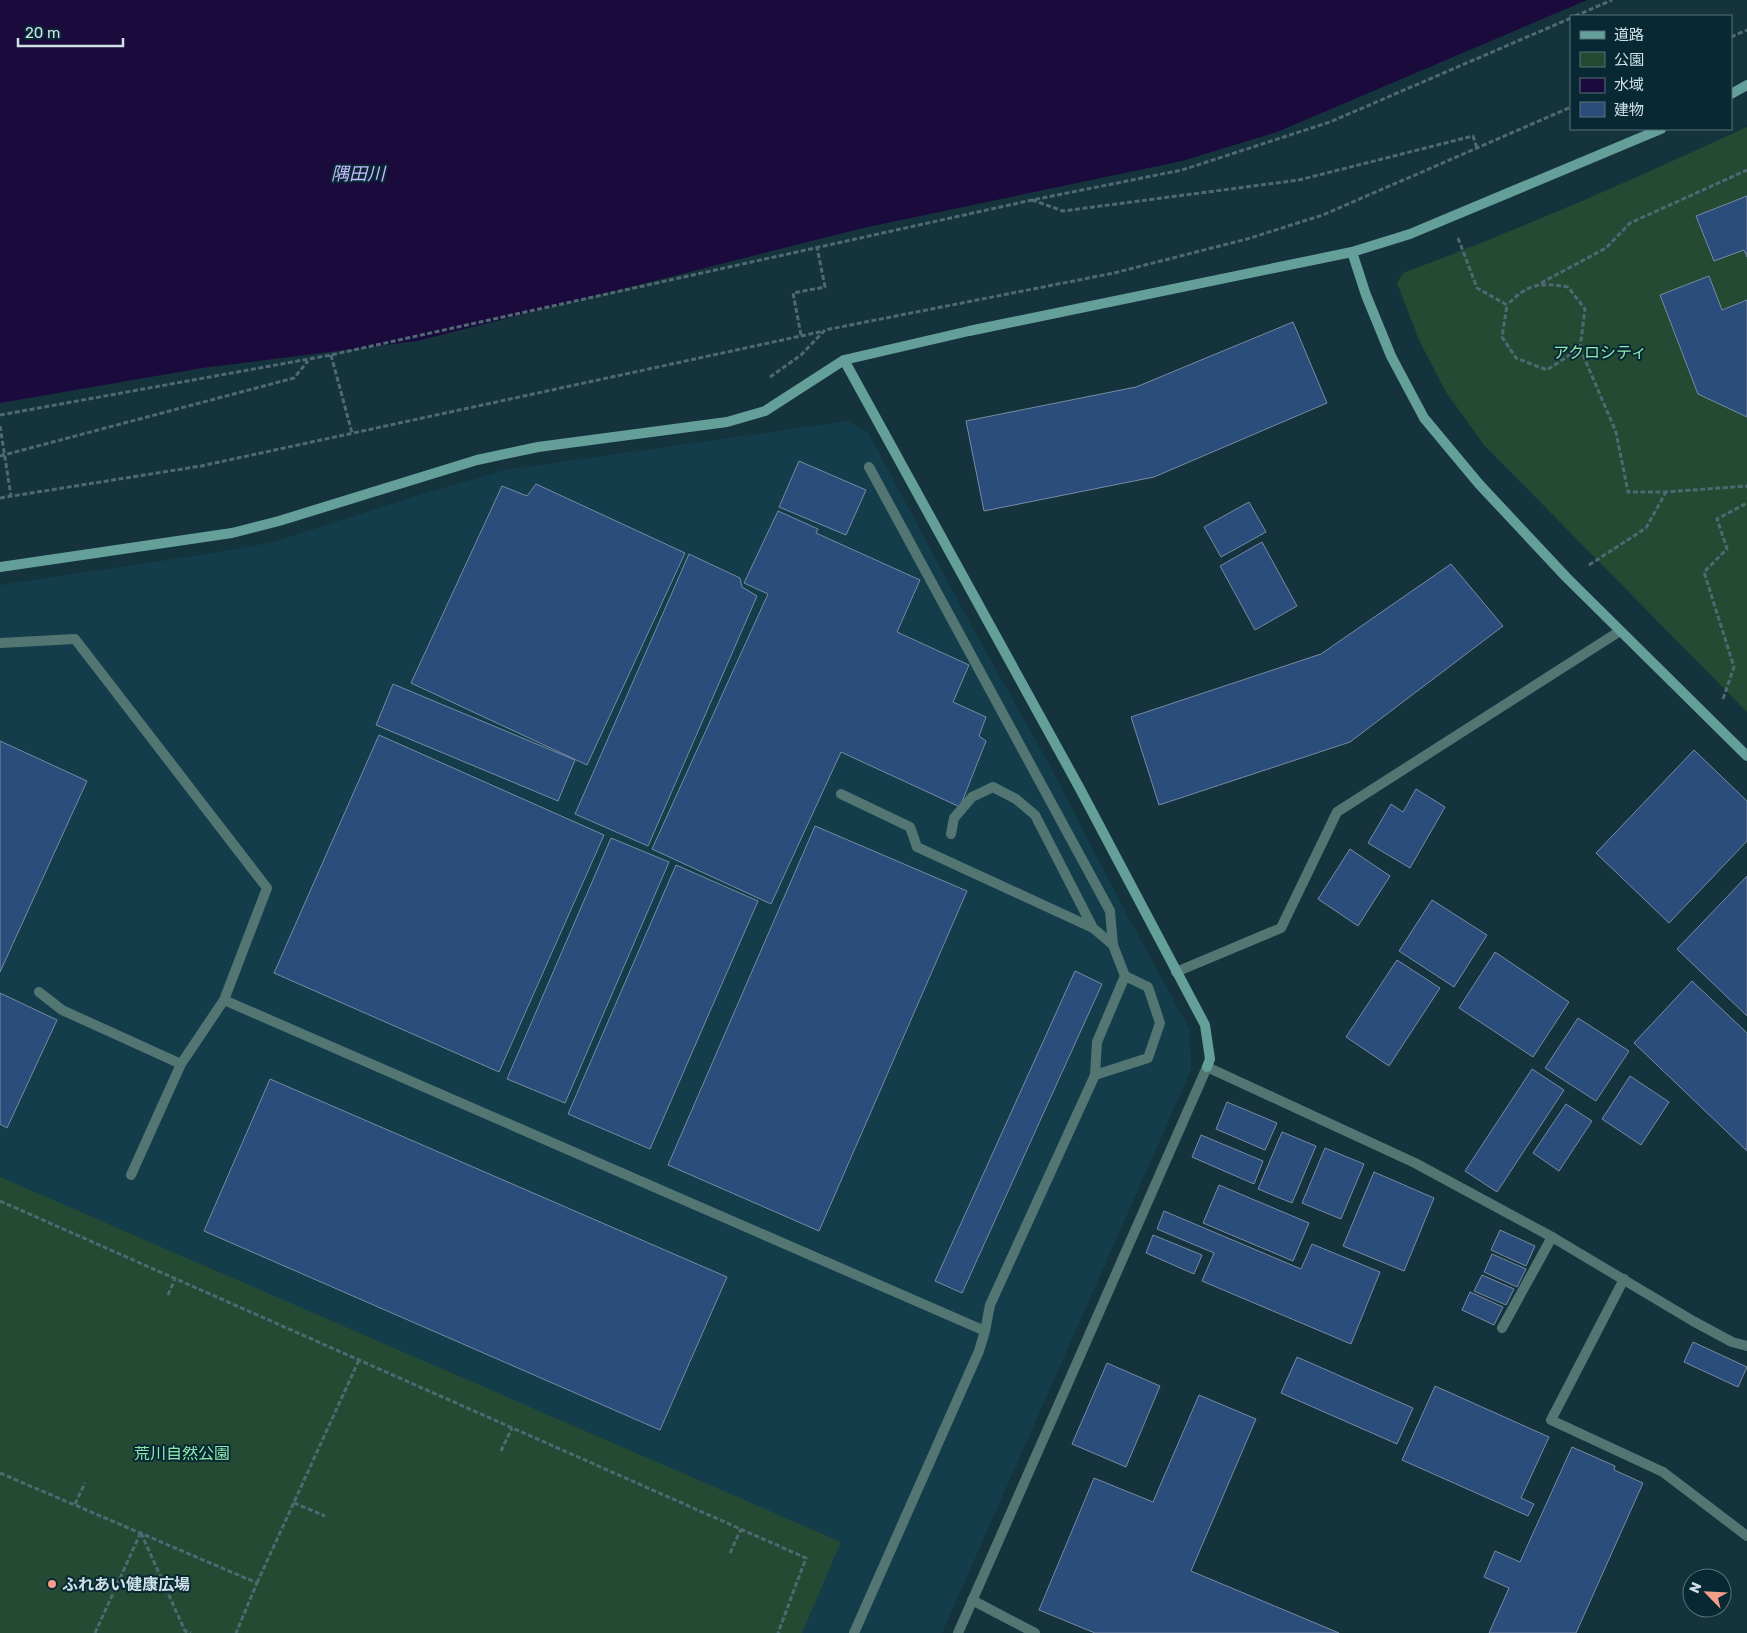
<svg xmlns="http://www.w3.org/2000/svg" width="1747" height="1633" viewBox="0 0 1747 1633" font-family="Rubik,'Noto Sans JP',sans-serif">
<rect width="100%" height="100%" fill="#14333d"/>
<path fill="#143d4b" d="M847,421L868,432L970,623L1050,766L1127,915L1190,1030L1191,1070L942,1633H0V585L200,555L274,542L412,497L505,470Z"/>
<path fill="#254a33" d="M1747,127V712L1484,445L1446,392L1419,340L1397,283L1403,273C1519,230 1634,179 1747,127Z
M0,1177L841,1542L802,1633H0Z"/>
<path fill="#1b0b3d" d="M0,0H1587L1277,132L1182,161L863,228L417,341L202,368L0,403Z"/>
<path fill="#2a4d7c" stroke="#798aa2" d="M1747,196V257L1744,250L1714,261L1696,216Z
M1709,276L1722,310L1747,300V417L1698,394L1660,295Z
M1293,322L1327,403L1154,477L984,511L966,421L1136,387Z
M799,461L866,490L846,535L779,507Z
M536,484L685,553L587,765L411,683L502,486L527,496Z
M1249,502L1266,532L1221,557L1204,527Z
M778,511L818,529L816,533L920,580L897,632L969,665L953,702L986,717L979,736L986,741L960,807L841,752L771,904L652,849L768,594L744,583Z
M1262,542L1297,606L1255,630L1220,566Z
M689,554L740,578L742,587L757,596L648,846L575,814Z
M1451,564L1503,626L1350,742L1159,805L1131,717L1321,654Z
M393,684L575,760L558,801L376,725Z
M379,735L604,835L499,1072L274,973Z
M0,741L87,781L0,972Z
M1694,750L1747,801V841L1669,923L1596,853Z
M1416,789L1445,807L1410,868L1368,843L1391,804L1403,812Z
M815,826L967,891L819,1231L668,1165Z
M611,838L669,862L565,1103L507,1079Z
M1350,849L1390,876L1358,926L1318,899Z
M676,865L758,901L650,1149L568,1114Z
M1747,876V1016L1677,949Z
M1432,900L1487,935L1454,987L1399,951Z
M1495,952L1569,1002L1533,1057L1459,1008Z
M1397,960L1440,988L1389,1066L1346,1037Z
M1075,971L1102,984L962,1293L935,1281Z
M1692,981L1747,1033V1151L1634,1043Z
M0,993L57,1020L7,1128L0,1124Z
M1578,1018L1629,1051L1596,1101L1545,1068Z
M1532,1069L1564,1090L1497,1192L1465,1171Z
M1630,1076L1669,1102L1641,1145L1602,1119Z
M270,1079L727,1277L660,1430L204,1231Z
M1227,1102L1277,1123L1265,1150L1216,1129Z
M1566,1104L1592,1121L1559,1171L1533,1153Z
M1282,1132L1316,1146L1292,1203L1258,1189Z
M1201,1135L1263,1161L1254,1184L1192,1157Z
M1325,1148L1364,1164L1341,1219L1302,1203Z
M1374,1172L1434,1198L1404,1271L1343,1246Z
M1219,1185L1309,1223L1293,1261L1203,1223Z
M1164,1211L1301,1269L1312,1244L1380,1272L1351,1344L1202,1281L1214,1253L1157,1229Z
M1500,1230L1535,1246L1526,1266L1491,1250Z
M1153,1235L1202,1255L1194,1274L1146,1253Z
M1492,1254L1526,1269L1517,1287L1484,1272Z
M1482,1275L1514,1289L1506,1305L1474,1291Z
M1470,1292L1503,1307L1494,1325L1462,1310Z
M1693,1342L1747,1367L1738,1387L1684,1362Z
M1297,1357L1413,1408L1397,1444L1281,1393Z
M1107,1363L1160,1386L1126,1467L1072,1444Z
M1435,1386L1549,1437L1521,1498L1534,1504L1528,1516L1402,1460Z
M1199,1395L1256,1419L1191,1571L1339,1633H1095L1039,1610L1094,1478L1153,1502Z
M1572,1447L1615,1466L1614,1470L1643,1483L1576,1633H1489L1509,1588L1484,1577L1495,1551L1520,1562Z"/>
<g fill="none" stroke-linecap="round" stroke-linejoin="round">
<path stroke="#4f6973" stroke-width="3" stroke-dasharray="5 2.5" stroke-linecap="butt" d="M1575,16L1612,0
M1731,37L1747,30
M1032,200L1063,211L1299,180L1473,136L1477,148
M1458,238L1477,288L1507,305L1502,337L1516,358L1547,370L1580,348L1585,309L1568,287C1538,282 1528,284 1507,305
M1541,283L1606,248L1630,223L1747,170
M801,335L793,293L825,287L817,247
M1580,348L1616,432L1628,492H1666L1747,486
M331,355L352,433
M770,377L801,355L825,330L1114,273L1247,239L1323,215L1571,107
M0,415L331,355L1032,200L1182,170L1330,122L1571,18
M0,426L11,496
M0,456L294,378L308,361
M0,498L201,466L824,331
M1589,565L1646,528L1666,492
M1723,699L1734,667L1704,572L1727,549L1717,519L1747,503
M0,1201L806,1558L778,1633
M168,1295L175,1279
M501,1451L512,1428
M0,1473L257,1583L236,1633
M294,1503L325,1516
M75,1504L85,1483
M141,1533L185,1631L191,1633
M730,1553L741,1529
M257,1583L359,1360
M95,1633L141,1532"/>
<path stroke="#537673" stroke-width="10" d="M869,467L1110,911L1113,945L1125,976
M0,643L75,639L267,888L224,1000L985,1331
M841,794L910,827L917,847L1093,928
M951,834L954,818L972,797L993,787L1016,799L1035,815L1093,928L1113,945
M39,992L62,1010L181,1064L224,1000
M131,1175L181,1064
M1624,1279L1551,1420L1663,1472L1747,1536
M1502,1328L1552,1237
M972,1600L1035,1633
M854,1633L979,1351L985,1331L990,1305L1095,1075L1097,1042L1125,976L1148,987L1160,1023L1148,1058L1095,1075"/>
<path stroke="#537673" stroke-width="10" d="M1176,972L1281,928L1337,812L1620,631
M958,1633L1207,1067L1415,1163L1552,1237L1693,1321L1732,1342L1747,1346"/>
<path stroke="#659f9a" stroke-width="10" d="M1731,94L1747,85
M1352,252L1366,295L1391,356L1424,418L1479,484L1567,578L1747,756
M844,360L1079,787L1205,1025L1210,1059L1207,1067
M0,567L232,533L279,521L477,460L538,447L727,422L765,411L844,360L969,331L1352,252L1410,234L1661,129"/>
</g>
<circle fill="#f49e8a" stroke="#082833" stroke-width="2" cx="52" cy="1584" r="5"/>
<g text-anchor="middle" stroke-width="4" stroke-linejoin="round" paint-order="stroke">
<g font-size="16" fill="#8de7ac" stroke="#082833">
<text x="1600" y="358">アクロシティ</text>
<text x="182" y="1459">荒川自然公園</text>
</g>
<g font-size="16" font-weight="bold" fill="#cfe0e7" stroke="#082833" text-anchor="start">
<text x="62" y="1590">ふれあい健康広場</text>
</g>
<g font-size="18" font-style="italic" fill="#c5baff" stroke="#082833">
<text x="358" y="180">隅田川</text>
</g>
</g>
<rect x="1570" y="15" width="162" height="115" fill="#082833" stroke="#58727b"/>
<rect x="1580" y="31" width="25" height="8" fill="#659f9a" stroke="#58727b"/>
<text x="1614" y="40" font-size="15" fill="#cfe0e7">道路</text>
<rect x="1580" y="52" width="25" height="15" fill="#254a33" stroke="#58727b"/>
<text x="1614" y="65" font-size="15" fill="#cfe0e7">公園</text>
<rect x="1580" y="78" width="25" height="15" fill="#1b0b3d" stroke="#58727b"/>
<text x="1614" y="90" font-size="15" fill="#cfe0e7">水域</text>
<rect x="1580" y="102" width="25" height="15" fill="#2a4d7c" stroke="#58727b"/>
<text x="1614" y="115" font-size="15" fill="#cfe0e7">建物</text>
<g transform="translate(1707 1593) rotate(294)"><circle r="24" fill="#082833" stroke="#58727b"/>
<path d="M0-4L9 19L0 12L-9 19Z" fill="#f49e8a"/>
<text y="-8" font-size="14" font-weight="bold" text-anchor="middle" fill="#cfe0e7">N</text>
</g>
<path d="M18 38v8h105v-8" fill="none" stroke="#cfe0e7" stroke-width="2.5"/>
<text x="25" y="38" font-size="15" fill="#cfe0e7" stroke="#082833" stroke-width="4" paint-order="stroke">20 m</text>
</svg>
